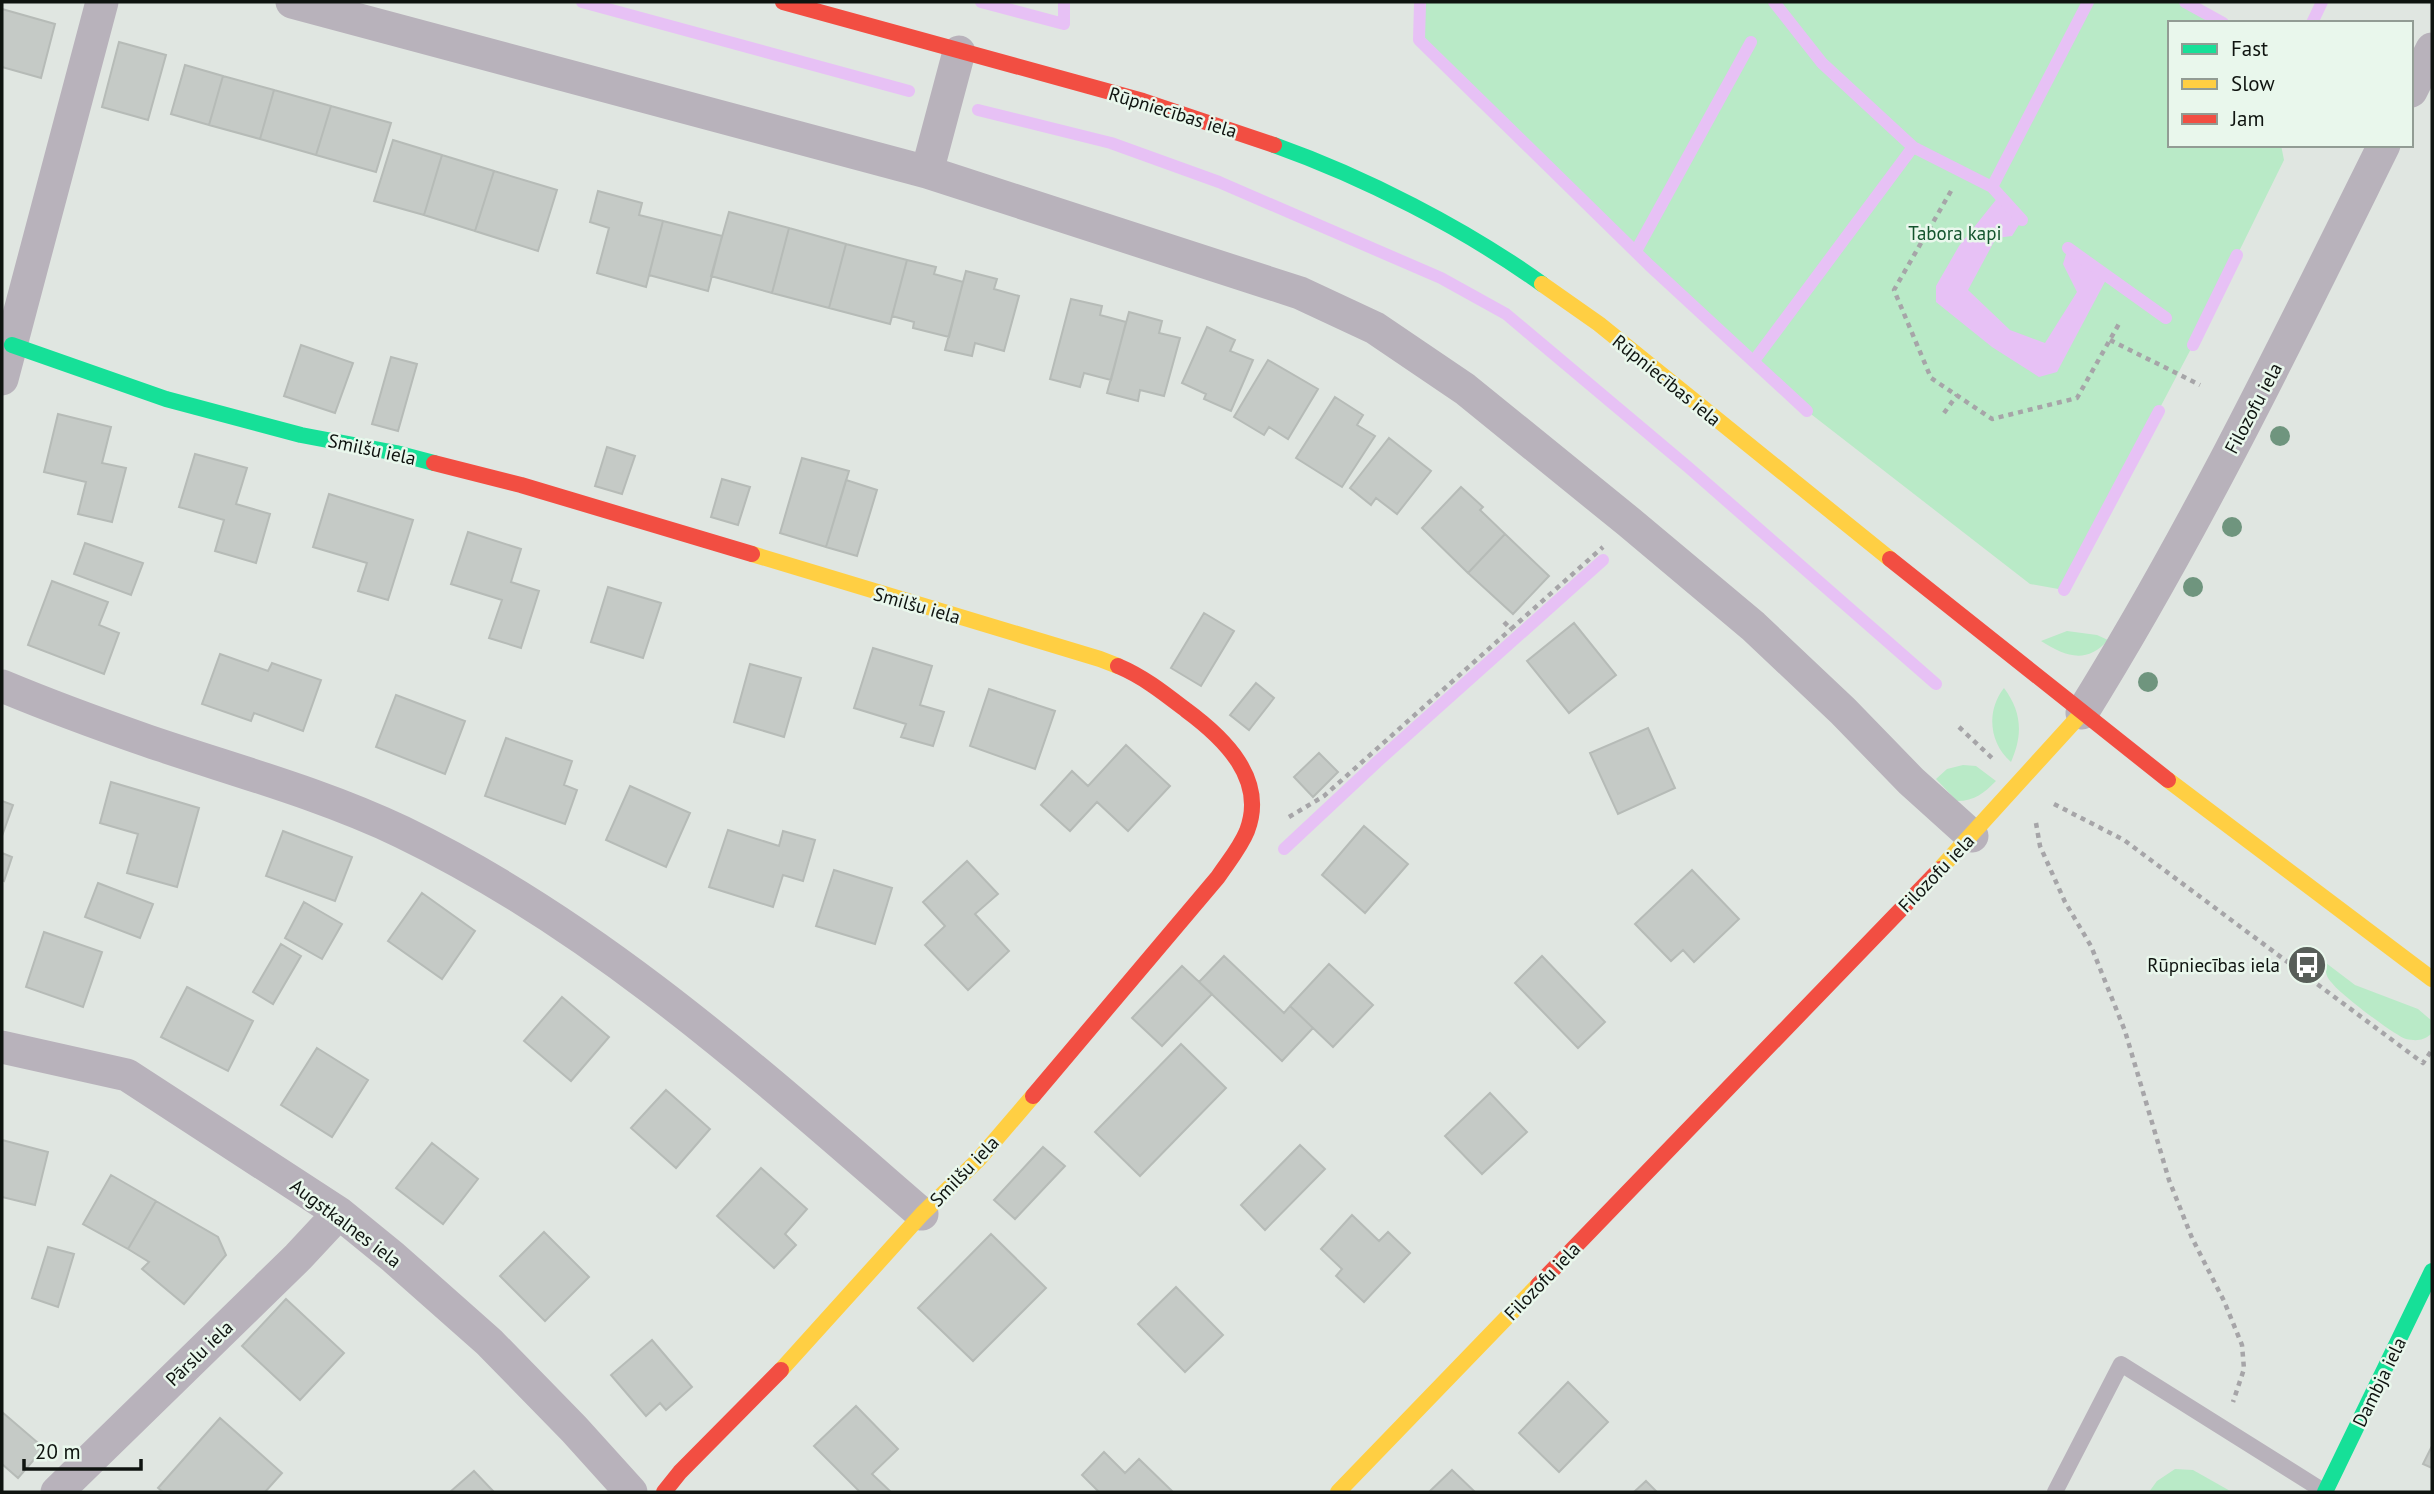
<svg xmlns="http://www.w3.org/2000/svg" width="2434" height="1494" viewBox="0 0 2434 1494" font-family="'PT Sans',sans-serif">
<rect width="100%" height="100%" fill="#e0e6e1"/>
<path fill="#b9eac7" d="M1422,2H2185L2223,23H2170V145H2281L2284,160L2193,345L2064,590L2030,584L1807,411L1649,265L1419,40L1420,4Z
M2067,631L2097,635L2108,640C2086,665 2065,656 2041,641Z
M2004,688C2022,712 2023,735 2011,762C1989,743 1986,711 2004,688Z
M1963,765L1976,766L1996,781C1984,793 1975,801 1957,801L1936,779L1947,769Z
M2326,963L2355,985L2418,1009L2432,1021L2431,1034C2423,1041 2416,1041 2406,1039C2394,1035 2340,994 2332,983C2326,977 2325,971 2326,963Z
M2175,1469L2193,1470L2232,1492H2149L2157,1481Z"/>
<path fill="#e7c1f5" d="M1999,196L2022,220L2012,236L1996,238L1968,290L2010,330L2045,343L2077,292L2063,264L2068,248L2108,276L2057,372L2039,377L1992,347L1936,302V286L1959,246Z"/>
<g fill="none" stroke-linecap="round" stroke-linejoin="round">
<path stroke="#e7c1f5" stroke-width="12" d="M582,2L909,91
M981,2L1064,24V2
M1774,2L1822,63L1913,147L1992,187L2022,220
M2185,2L2223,23
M1420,4L1419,40L1649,265L1807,411
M2312,23L2322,2
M978,110L1111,143L1219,182L1441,278L1506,314L1688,467L1936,684
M1992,187L2088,2
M2068,248L2166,318
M1636,251L1751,42
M2193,345L2237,255
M1756,358L1913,147
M2064,590L2159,411
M1284,849L1377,762L1603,560"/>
</g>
<path fill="#c5cac6" stroke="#b6bbb7" stroke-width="2" d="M2,9L55,24L41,78L2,67Z
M119,42L166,55L148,120L102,107Z
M185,65L223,76L209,125L171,114Z
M223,76L274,90L260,139L209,125Z
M274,90L331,106L316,155L260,139Z
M331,106L391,123L376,172L316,155Z
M393,140L442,155L424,215L374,201Z
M442,155L494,171L475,231L424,215Z
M494,171L557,190L538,251L475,231Z
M598,191L642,203L639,215L663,221L646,287L597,273L609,228L590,222Z
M729,212L789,228L772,293L711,276Z
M663,221L722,236L708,291L649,275Z
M789,228L846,244L829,308L772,293Z
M846,244L907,260L890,324L829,308Z
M907,260L936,267L934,274L963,282L949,337L913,328L914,322L892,316Z
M966,271L997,279L994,289L1019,296L1004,351L975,343L972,356L945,350Z
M1071,299L1102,306L1100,315L1126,322L1111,380L1084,373L1080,387L1050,379Z
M1129,312L1162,321L1159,333L1180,338L1164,396L1140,390L1138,401L1107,393Z
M1207,327L1235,340L1230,351L1253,360L1231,411L1204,399L1206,394L1182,383Z
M301,345L353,363L335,413L284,396Z
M391,357L417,364L398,431L372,424Z
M1268,360L1318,389L1288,439L1269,427L1264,435L1234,417Z
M1335,397L1363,415L1357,425L1375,436L1342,487L1296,458Z
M58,414L111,427L102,463L126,468L112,522L78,514L86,482L44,472Z
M1389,438L1431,471L1397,514L1376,498L1371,505L1350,488Z
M607,447L635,456L622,494L595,486Z
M195,454L247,468L236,504L270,514L256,563L215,551L224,520L179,507Z
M802,458L849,471L826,547L780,533Z
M722,479L750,487L738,525L711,517Z
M846,480L877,490L857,556L826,547Z
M1461,487L1483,507L1480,510L1505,534L1468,573L1422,528Z
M329,494L413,520L388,600L358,591L367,563L313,547Z
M468,532L521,549L511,582L539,591L521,648L489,638L502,600L451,584Z
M1505,534L1549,576L1513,614L1468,573Z
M85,543L143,563L131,595L74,574Z
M52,581L108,602L99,625L119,633L104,674L28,645Z
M608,587L661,603L643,658L591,642Z
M1204,613L1234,631L1201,686L1171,668Z
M1574,623L1616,675L1569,713L1527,661Z
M873,648L932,666L920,705L944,712L933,746L901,737L906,724L854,708Z
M220,654L268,671L272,663L321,680L303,731L254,713L251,721L202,704Z
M750,664L801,678L784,737L734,722Z
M1256,683L1274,698L1249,730L1230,715Z
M989,689L1055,711L1035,769L970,746Z
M396,695L465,721L445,774L376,747Z
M1648,728L1675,788L1618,814L1590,753Z
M506,738L572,761L564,785L577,790L565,824L485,796Z
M1126,745L1170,786L1128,831L1097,802L1070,831L1041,805L1072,771L1088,786Z
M1319,753L1338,772L1313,797L1294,777Z
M111,782L199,808L177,887L127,873L138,834L100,823Z
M630,786L690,813L666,867L606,840Z
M2,801L13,805L2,836Z
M1364,826L1408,864L1365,913L1322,875Z
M728,830L779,846L783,831L815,840L803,881L783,875L773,907L709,887Z
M283,831L352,857L335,901L266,876Z
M2,853L12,857L4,881L2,880Z
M967,861L998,894L975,914L1009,951L968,990L925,945L945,926L923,902Z
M834,870L892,888L875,944L816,926Z
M1692,870L1739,919L1694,962L1683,950L1671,961L1635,924Z
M98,883L153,904L140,938L85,917Z
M422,893L475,931L442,979L388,941Z
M304,902L342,924L322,959L285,938Z
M44,932L102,952L83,1007L26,987Z
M281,944L301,956L273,1004L253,992Z
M1224,956L1284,1013L1290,1006L1313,1028L1282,1061L1199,982Z
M1542,956L1605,1022L1578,1048L1515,983Z
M1329,964L1373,1005L1333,1047L1290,1006Z
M1182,966L1212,994L1162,1046L1132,1018Z
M187,987L253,1021L228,1071L161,1037Z
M562,997L609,1037L571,1081L524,1041Z
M1181,1044L1226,1088L1140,1176L1095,1132Z
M317,1048L368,1080L332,1137L281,1105Z
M666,1090L710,1129L676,1168L631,1128Z
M1490,1093L1527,1132L1482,1174L1445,1136Z
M2,1140L48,1152L35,1205L2,1197Z
M432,1143L478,1179L443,1224L396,1188Z
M1300,1145L1325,1169L1265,1230L1241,1205Z
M1043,1147L1065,1166L1015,1219L994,1200Z
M761,1168L807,1209L785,1234L796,1245L774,1268L717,1216Z
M111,1175L156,1201L128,1249L83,1224Z
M156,1201L218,1237L226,1255L184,1304L142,1269L149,1262L128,1249Z
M1352,1215L1379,1241L1388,1232L1410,1253L1364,1302L1336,1276L1342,1269L1321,1249Z
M544,1232L589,1277L545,1321L500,1276Z
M991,1234L1046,1288L973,1361L918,1308Z
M48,1247L74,1254L58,1307L32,1298Z
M1176,1287L1223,1335L1185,1372L1138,1324Z
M286,1299L344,1353L300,1400L242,1346Z
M652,1340L692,1387L666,1410L660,1403L646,1416L611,1375Z
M1568,1382L1608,1422L1559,1472L1519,1433Z
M856,1406L898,1449L872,1474L891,1492H860L814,1446Z
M2,1412L44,1448L18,1478L2,1464Z
M220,1418L282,1473L265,1492H163L158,1488Z
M2432,1446V1468L2423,1464Z
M1104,1452L1125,1473L1139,1459L1173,1492H1099L1082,1475Z
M1452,1470L1475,1492H1429Z
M474,1471L494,1492H450Z
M1646,1481L1657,1492H1634Z"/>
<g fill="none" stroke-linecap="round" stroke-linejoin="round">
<path stroke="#a6a5a8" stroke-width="4.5" stroke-dasharray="5 5" stroke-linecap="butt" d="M1951,191L1894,290L1931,378L1992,419L2077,398L2120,322
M2110,340L2200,385
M1944,413L1957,395
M1504,622L1511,629L1603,547
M1959,727L1992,758
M2054,804L2124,840L2423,1063L2432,1050
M1289,817L1324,796L1511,629
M2036,823L2040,846L2065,902L2091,946L2125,1031L2169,1180L2192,1238L2224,1301L2242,1345L2244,1369L2233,1402"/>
<path stroke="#b8b2bb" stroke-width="16" d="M2055,1492L2121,1364L2325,1492"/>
<path stroke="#b8b2bb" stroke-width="33" d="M292,2L927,172L1300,293L1375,328L1465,389L1629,522L1753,626L1843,711L1911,781L1972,836
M2411,91L2432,49
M927,172L959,52
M2,379L102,2
M2,686C50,706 99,724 148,741C233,770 320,793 402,832C597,926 759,1073 922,1214
M2082,713C2195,531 2289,337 2384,145
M2,1047L127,1075L339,1213L393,1257L489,1342L574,1429L631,1492
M57,1492L298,1257L339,1213"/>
<path stroke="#16e098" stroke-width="16" d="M1274,145C1364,177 1464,228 1542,284
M12,345L166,399L301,435L396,453L434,463
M2325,1492L2432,1271"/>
<path stroke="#ffcf43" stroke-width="16" d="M1542,284L1599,324L1890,559
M752,554L1100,659L1118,666
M2168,780L2432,979
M1940,869L2082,713
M781,1370L922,1214L979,1159L1033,1096
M1338,1492L1538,1285"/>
<path stroke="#f24e42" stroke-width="16" d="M783,2L1143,101L1274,145
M434,463L521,485L752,554
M1890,559L2168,780
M1033,1096L1218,877C1228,862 1240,848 1247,831C1267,779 1224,738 1186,710C1164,693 1144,677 1118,666
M1538,1285L1940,869
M664,1492L680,1472L781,1370"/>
</g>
<g fill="#6f957e">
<circle cx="2280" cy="436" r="10"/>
<circle cx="2232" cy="527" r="10"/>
<circle cx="2193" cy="587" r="10"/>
<circle cx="2148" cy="682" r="10"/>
</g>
<defs>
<g id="bus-disc" transform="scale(2.0125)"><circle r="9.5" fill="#585e59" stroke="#e9f7ec"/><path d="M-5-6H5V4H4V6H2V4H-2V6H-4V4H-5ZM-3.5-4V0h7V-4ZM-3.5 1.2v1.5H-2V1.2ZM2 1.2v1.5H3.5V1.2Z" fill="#fff"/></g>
</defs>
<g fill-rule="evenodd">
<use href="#bus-disc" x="2307" y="965"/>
</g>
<g text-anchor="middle" stroke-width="5" stroke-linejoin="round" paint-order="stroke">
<g font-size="19" fill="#0f1410" stroke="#e9f7ec">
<text transform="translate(1173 112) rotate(17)" y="7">Rūpniecības iela</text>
<text transform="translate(1667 380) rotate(39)" y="7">Rūpniecības iela</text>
<text transform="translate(2253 408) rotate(-62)" y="7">Filozofu iela</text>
<text transform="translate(372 449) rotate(12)" y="7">Smilšu iela</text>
<text transform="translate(917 605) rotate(16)" y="7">Smilšu iela</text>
<text transform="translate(1936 873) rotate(-46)" y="7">Filozofu iela</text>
<text transform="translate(964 1171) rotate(-46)" y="7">Smilšu iela</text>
<text transform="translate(346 1223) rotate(37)" y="7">Augstkalnes iela</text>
<text transform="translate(1542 1281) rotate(-46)" y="7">Filozofu iela</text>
<text transform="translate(199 1353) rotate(-44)" y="7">Pārslu iela</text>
<text transform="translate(2379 1382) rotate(-64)" y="7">Dambja iela</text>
</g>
<g font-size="19" fill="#13532d" stroke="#e9f7ec">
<text x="1955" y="240">Tabora kapi</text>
</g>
<g font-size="19" fill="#0f1410" stroke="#e9f7ec" text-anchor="end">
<text x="2280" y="972">Rūpniecības iela</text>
</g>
</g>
<rect width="2434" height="1494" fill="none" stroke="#0f1410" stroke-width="7"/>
<rect x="2168" y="21" width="245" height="126" fill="#e9f7ec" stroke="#929c94" stroke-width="2"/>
<rect x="2182" y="44" width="35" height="10" fill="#16e098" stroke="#929c94" stroke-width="2"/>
<text x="2231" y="56" font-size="21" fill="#0f1410">Fast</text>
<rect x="2182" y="79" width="35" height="10" fill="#ffcf43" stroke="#929c94" stroke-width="2"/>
<text x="2231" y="91" font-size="21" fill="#0f1410">Slow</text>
<rect x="2182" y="114" width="35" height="10" fill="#f24e42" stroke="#929c94" stroke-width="2"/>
<text x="2231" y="126" font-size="21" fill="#0f1410">Jam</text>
<path d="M24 1459v10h117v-10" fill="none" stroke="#0f1410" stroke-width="3.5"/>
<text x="35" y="1459" font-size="21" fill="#0f1410" stroke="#e9f7ec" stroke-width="5" paint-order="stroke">20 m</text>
</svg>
